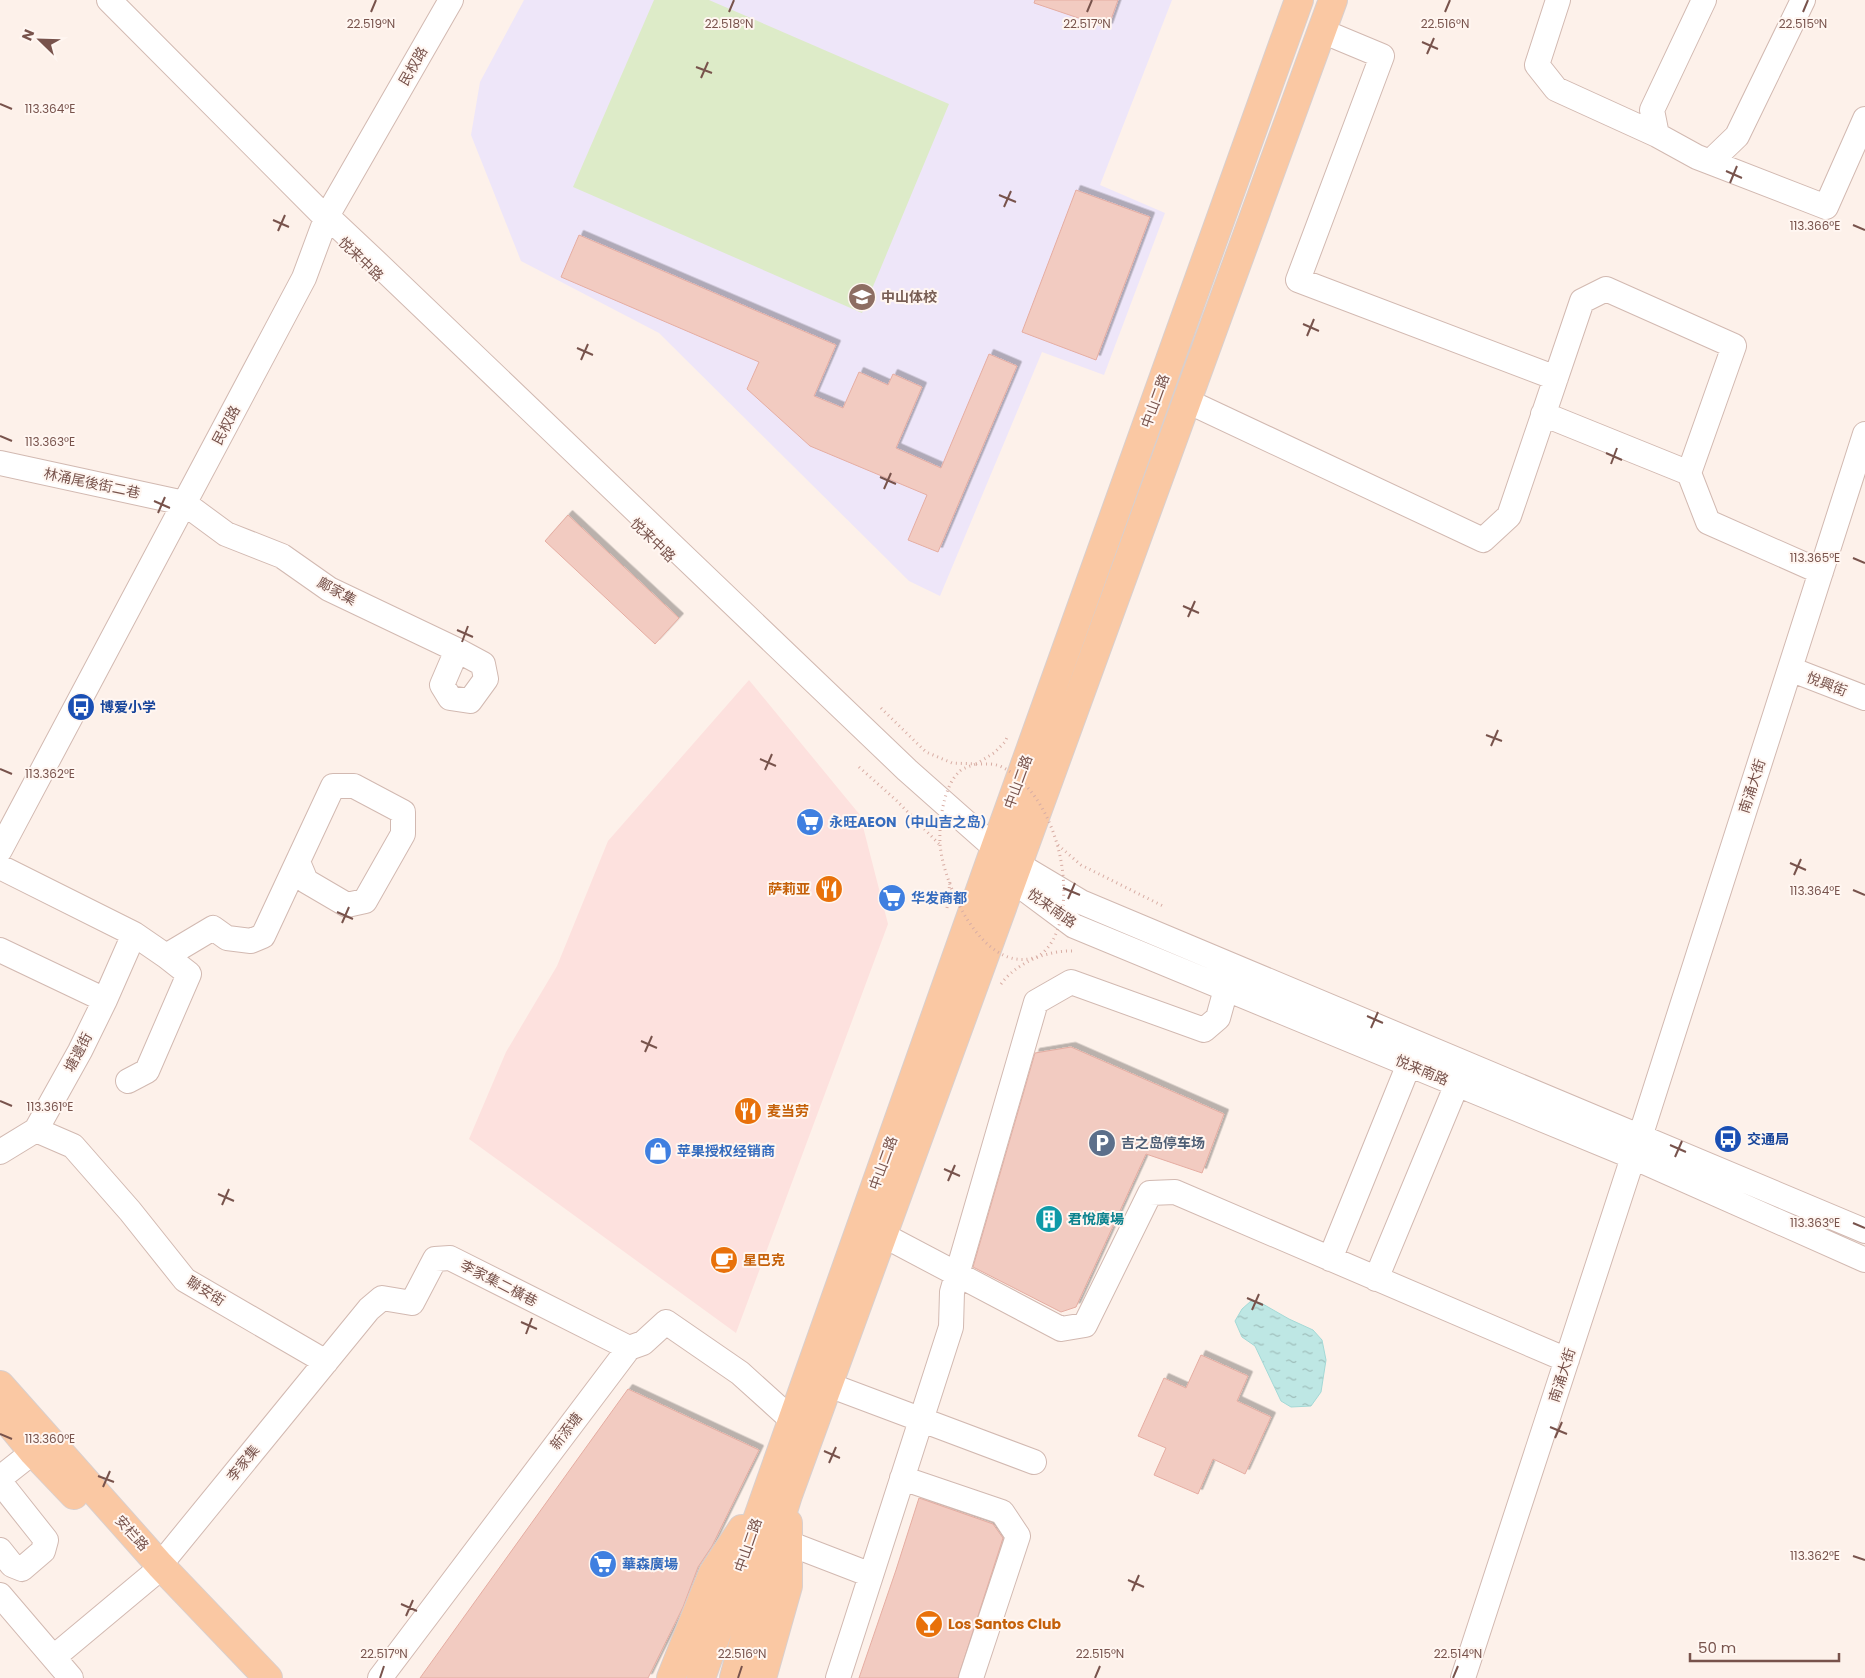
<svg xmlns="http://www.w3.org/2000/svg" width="1865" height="1678" viewBox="0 0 1865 1678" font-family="Poppins,'Noto Sans SC',sans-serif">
<defs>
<pattern id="water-ripples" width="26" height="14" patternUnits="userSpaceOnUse" patternTransform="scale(1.25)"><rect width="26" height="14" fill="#bee7e4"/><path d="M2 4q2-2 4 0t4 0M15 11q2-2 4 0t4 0" fill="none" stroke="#9fbebb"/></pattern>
<filter id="shadow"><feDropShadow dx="4.5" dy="-4.5" stdDeviation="0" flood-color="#0004"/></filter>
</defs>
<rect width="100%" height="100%" fill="#fdf1ea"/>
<path fill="#fde1de" d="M749,680L860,815L888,924L736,1333L469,1139L506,1052L557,966L608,841Z"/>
<path fill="#eee6f9" d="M524,0H1172L1100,185L1165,213L1104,375L1042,352L940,596L909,581L659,333L521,261L471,135L480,82Z"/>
<path fill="#ddebc8" d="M654,0H709L949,104L862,313L573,187Z"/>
<path fill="url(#water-ripples)" stroke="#a4d9d6" d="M1251,1301L1261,1303L1289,1319L1313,1330L1322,1340L1326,1360L1321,1392L1311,1406L1291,1407L1281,1401L1255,1346L1242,1337L1235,1321L1242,1309Z"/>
<path fill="#f2cbc1" stroke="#e5ada2" filter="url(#shadow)" d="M1035,0H1118L1108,28L1034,3Z
M1076,190L1150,217L1096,360L1022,332Z
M579,235L836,345L814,396L843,408L859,372L888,385L893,374L922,387L896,448L941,468L989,354L1017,366L938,552L908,540L927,495L810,446L747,389L759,362L561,277Z
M568,515L679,618L655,644L545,541Z
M1071,1047L1224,1114L1202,1173L1146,1154L1076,1307L1061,1312L973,1267L1035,1053Z
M1201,1355L1248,1376L1237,1401L1271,1417L1245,1474L1213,1459L1198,1494L1154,1475L1166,1448L1138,1436L1164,1378L1186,1388Z
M628,1389L759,1450L712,1546L698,1567L683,1607L648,1678H420Z
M919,1498L993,1524L1003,1538L958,1678H859L896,1570Z"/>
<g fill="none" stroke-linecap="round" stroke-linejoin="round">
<g stroke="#d2b9b1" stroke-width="26">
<path id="minor" d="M109,0L322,214L327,216L377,263L907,770L995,848L1019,865L1081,902L1865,1231
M1558,0L1537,65L1556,89L1657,135L1697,157L1710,162L1826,207L1865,119
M1322,31L1382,56L1298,280L1556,378
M1657,135L1652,110L1704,0
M1710,162L1737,136L1803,0
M1187,401L1483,540L1509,516L1582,301L1606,289L1734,346L1689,473
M1543,414L1689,473L1708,522L1821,572
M0,463L184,503L226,534L282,556L329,589L457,650L483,664L486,679L470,701L450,698L442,685L457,650
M1790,669L1865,698
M0,850L304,278L327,216L451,0
M0,867L134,934L166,956L213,928L227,938L251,941L263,936L333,786H354L403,812V834L365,901L347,905L306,881L298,862
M999,870L1074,926L1633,1157L1865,1260
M0,950L105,1000
M128,1081L147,1071L189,974L166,956
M36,1130L73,1146L130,1211L185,1280L326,1362
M1640,1137L1865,434
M0,1152L36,1130L80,1051L105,1000L134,934
M883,1235L1061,1329L1085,1325L1150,1193L1175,1192L1567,1360
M1330,1259L1409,1064
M1376,1279L1457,1084
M829,1385L1034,1462
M0,1478L33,1452
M902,1478L1002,1512L1018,1536L971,1678
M0,1482L46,1540L43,1551L22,1569L12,1565L0,1550
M788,1543L871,1575
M160,1565L369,1309L382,1298L412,1303L435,1259L450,1258L629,1348
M0,1595L71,1678
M54,1657L151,1576
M380,1678L629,1348L643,1343L666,1322L740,1373L792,1420
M838,1678L951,1327L952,1292L1036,1002L1071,982L1204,1030L1218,1018L1226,989
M1463,1678L1633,1157"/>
</g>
<g stroke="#d9cfcd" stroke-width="30">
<path id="major" d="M0,1385L160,1565L268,1678
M0,1412L33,1452L74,1495
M671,1678L713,1573L742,1529
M701,1678L995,848L1299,0
M734,1678L754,1604L788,1495L1333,0
M762,1678L788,1586V1523"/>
</g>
<path stroke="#d8ada4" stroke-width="3" stroke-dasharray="1 4" stroke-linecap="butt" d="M881,708L926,752L952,763L976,764L994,753L1005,742L1008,735
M859,767L897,801L940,845
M1058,845L1081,865L1165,907
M947,908L950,881
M1001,984C1017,962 1048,950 1074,951"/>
<use href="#minor" stroke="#fff" stroke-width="24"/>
<use href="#major" stroke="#fac8a3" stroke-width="28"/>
<path stroke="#d8ada4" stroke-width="3" stroke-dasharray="1 4" stroke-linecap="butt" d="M976,764C985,764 994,763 1002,767C1054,793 1079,888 1054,938C1050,946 1042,956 1033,958C982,972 943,884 940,844C939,823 943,787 959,772C962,768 971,766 976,764Z"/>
</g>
<path fill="none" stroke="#78534c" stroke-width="2" d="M371,12L376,0M729,12L734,0M1087,12L1092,0M1445,12L1450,0M1803,12L1808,0M1422,42L1438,49M1427,54L1434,38M696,67L712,73M701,78L708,62M0,104L12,109M1726,171L1742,178M1730,183L1737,166M999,195L1016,202M1004,207L1011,191M273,220L289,227M1853,225L1865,230M278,231L285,215M1303,324L1319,331M1307,336L1314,319M577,348L593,355M581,360L588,344M0,436L12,441M1606,453L1622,460M1611,464L1617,448M880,477L896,484M884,489L891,473M154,501L170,508M158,513L165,497M1853,558L1865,563M1183,606L1199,613M1188,617L1195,601M457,630L473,637M462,642L468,626M1486,735L1502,741M1491,746L1498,730M760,759L776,766M0,769L12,774M765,770L772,754M1790,863L1806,870M1794,875L1801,859M1063,888L1080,895M1853,890L1865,895M1068,899L1075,883M337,912L353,919M342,923L349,907M1367,1016L1383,1023M1371,1028L1378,1012M641,1041L657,1048M645,1052L652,1036M0,1101L12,1106M1670,1145L1686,1152M1675,1157L1682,1141M944,1169L960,1176M948,1181L955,1165M218,1194L234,1201M222,1205L229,1189M1853,1223L1865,1228M1247,1298L1263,1305M1252,1310L1259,1294M521,1322L537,1329M526,1334L532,1318M1550,1427L1567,1434M0,1434L12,1439M1555,1438L1562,1422M824,1451L840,1458M829,1463L836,1447M98,1476L114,1482M103,1487L110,1471M1853,1556L1865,1560M1128,1580L1144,1587M1132,1591L1139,1575M401,1604L417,1611M406,1616L413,1600M380,1678L384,1666M738,1678L742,1666M1095,1678L1100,1666M1453,1678L1458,1666"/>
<defs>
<g id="school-disc" transform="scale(1.4375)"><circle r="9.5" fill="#8d6e63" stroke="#fff6f1"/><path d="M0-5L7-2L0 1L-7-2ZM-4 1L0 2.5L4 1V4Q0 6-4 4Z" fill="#fff"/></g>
<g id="bus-disc" transform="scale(1.4375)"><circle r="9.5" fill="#1a4fb4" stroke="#fff6f1"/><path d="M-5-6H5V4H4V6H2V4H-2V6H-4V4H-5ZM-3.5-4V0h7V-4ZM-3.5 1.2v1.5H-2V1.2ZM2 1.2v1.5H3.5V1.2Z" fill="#fff"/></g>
<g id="supermarket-disc" transform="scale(1.4375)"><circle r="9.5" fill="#3f7fe0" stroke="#fff6f1"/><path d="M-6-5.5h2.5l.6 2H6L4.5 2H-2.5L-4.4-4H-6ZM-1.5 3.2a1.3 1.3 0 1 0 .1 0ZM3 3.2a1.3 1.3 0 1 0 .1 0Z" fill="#fff"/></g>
<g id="restaurant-disc" transform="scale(1.4375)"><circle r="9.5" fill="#e8710a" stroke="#fff6f1"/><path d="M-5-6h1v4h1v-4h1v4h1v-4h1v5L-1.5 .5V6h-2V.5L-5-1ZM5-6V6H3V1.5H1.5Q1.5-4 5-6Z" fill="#fff"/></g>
<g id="parking-disc" transform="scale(1.4375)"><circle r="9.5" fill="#5c6f8a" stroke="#fff6f1"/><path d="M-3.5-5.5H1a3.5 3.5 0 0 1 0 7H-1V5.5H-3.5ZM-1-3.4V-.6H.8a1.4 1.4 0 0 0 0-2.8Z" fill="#fff"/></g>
<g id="shop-disc" transform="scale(1.4375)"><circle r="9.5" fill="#3f7fe0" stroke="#fff6f1"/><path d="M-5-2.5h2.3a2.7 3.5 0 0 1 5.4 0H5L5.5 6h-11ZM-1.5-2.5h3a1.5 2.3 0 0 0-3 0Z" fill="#fff"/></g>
<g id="building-disc" transform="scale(1.4375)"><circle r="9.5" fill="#0f9aa8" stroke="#fff6f1"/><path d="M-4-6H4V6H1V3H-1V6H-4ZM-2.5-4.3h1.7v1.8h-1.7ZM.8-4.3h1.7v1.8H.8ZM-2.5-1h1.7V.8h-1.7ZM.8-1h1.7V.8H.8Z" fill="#fff"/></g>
<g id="cafe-disc" transform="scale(1.4375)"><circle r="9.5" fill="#e8710a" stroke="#fff6f1"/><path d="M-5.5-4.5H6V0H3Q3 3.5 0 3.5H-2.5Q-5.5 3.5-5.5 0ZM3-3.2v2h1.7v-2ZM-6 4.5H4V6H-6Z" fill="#fff"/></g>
<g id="bar-disc" transform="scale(1.4375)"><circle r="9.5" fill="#e8710a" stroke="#fff6f1"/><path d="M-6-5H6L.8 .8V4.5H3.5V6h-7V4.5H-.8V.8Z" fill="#fff"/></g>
</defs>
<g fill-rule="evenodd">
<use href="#school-disc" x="862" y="297"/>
<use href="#bus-disc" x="81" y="707"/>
<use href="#supermarket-disc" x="810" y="822"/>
<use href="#restaurant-disc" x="829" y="889"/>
<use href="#supermarket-disc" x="892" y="898"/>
<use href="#restaurant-disc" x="748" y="1111"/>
<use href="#bus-disc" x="1728" y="1139"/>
<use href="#parking-disc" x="1102" y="1143"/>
<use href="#shop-disc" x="658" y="1151"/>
<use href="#building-disc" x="1049" y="1219"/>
<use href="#cafe-disc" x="724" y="1260"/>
<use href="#supermarket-disc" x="603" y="1564"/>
<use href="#bar-disc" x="929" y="1624"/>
</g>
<g text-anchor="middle" stroke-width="4" stroke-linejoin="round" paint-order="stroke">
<g font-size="14" fill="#78534c" stroke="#fff6f1">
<text transform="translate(413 66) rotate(-60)" y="5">民权路</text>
<text transform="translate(361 259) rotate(44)" y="5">悦来中路</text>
<text transform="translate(1155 401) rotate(-70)" y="5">中山二路</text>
<text transform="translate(226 425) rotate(-62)" y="5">民权路</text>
<text transform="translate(92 483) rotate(12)" y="5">林涌尾後街二巷</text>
<text transform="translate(653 540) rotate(44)" y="5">悦来中路</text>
<text transform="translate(337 591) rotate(29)" y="5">鄺家集</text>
<text transform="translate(1827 684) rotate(21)" y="5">悅興街</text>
<text transform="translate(1018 782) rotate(-70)" y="5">中山二路</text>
<text transform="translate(1752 786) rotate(-72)" y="5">南涌大街</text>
<text transform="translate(1052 908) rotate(35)" y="5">悦来南路</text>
<text transform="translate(78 1052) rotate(-62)" y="5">塘邊街</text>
<text transform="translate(1422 1070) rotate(23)" y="5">悦来南路</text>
<text transform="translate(883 1163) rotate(-70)" y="5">中山二路</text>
<text transform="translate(499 1283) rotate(27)" y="5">李家集二橫巷</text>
<text transform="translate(206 1291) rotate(32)" y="5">聯安街</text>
<text transform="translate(1562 1375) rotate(-72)" y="5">南涌大街</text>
<text transform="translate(566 1431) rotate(-53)" y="5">新添塘</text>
<text transform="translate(243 1463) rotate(-51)" y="5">李家集</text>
<text transform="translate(132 1533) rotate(48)" y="5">安栏路</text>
<text transform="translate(748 1545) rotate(-71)" y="5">中山二路</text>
</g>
<g font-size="14" font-weight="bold" fill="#785e54" stroke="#fff6f1" text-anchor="start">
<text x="881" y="302">中山体校</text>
</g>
<g font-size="14" font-weight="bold" fill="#164399" stroke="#fff6f1" text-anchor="start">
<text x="100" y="712">博爱小学</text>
<text x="1747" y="1144">交通局</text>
</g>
<g font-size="14" font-weight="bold" fill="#366cbe" stroke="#fff6f1" text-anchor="start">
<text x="829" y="827">永旺AEON（中山吉之岛）</text>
<text x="911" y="903">华发商都</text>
<text x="677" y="1156">苹果授权经销商</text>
<text x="622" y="1569">華森廣場</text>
</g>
<g font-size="14" font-weight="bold" fill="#c56008" stroke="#fff6f1" text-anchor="start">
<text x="810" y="894" text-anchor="end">萨莉亚</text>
<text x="767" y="1116">麦当劳</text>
<text x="743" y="1265">星巴克</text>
<text x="948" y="1629">Los Santos Club</text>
</g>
<g font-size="14" font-weight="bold" fill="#4e5e75" stroke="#fff6f1" text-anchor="start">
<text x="1121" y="1148">吉之岛停车场</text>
</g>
<g font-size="14" font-weight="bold" fill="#0d838f" stroke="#fff6f1" text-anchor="start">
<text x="1068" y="1224">君悅廣場</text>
</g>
</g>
<g font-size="12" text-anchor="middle" fill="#78534c" stroke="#fff6f1" stroke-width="4" stroke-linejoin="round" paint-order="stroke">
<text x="371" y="28">22.519°N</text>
<text x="729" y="28">22.518°N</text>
<text x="1087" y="28">22.517°N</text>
<text x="1445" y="28">22.516°N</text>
<text x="1803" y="28">22.515°N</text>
<text x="50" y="113">113.364°E</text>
<text x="1815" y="230">113.366°E</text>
<text x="50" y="446">113.363°E</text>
<text x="1815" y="562">113.365°E</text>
<text x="50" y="778">113.362°E</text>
<text x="1815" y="895">113.364°E</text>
<text x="50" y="1111">113.361°E</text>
<text x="1815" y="1227">113.363°E</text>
<text x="50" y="1443">113.360°E</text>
<text x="1815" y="1560">113.362°E</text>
<text x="384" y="1658">22.517°N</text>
<text x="742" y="1658">22.516°N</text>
<text x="1100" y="1658">22.515°N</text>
<text x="1458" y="1658">22.514°N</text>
</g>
<g transform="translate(40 40) rotate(293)" stroke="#fff6f1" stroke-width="4" paint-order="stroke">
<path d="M0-4L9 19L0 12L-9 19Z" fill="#78534c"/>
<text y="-8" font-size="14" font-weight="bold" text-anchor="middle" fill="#78534c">N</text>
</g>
<path d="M1690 1653v8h149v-8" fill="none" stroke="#78534c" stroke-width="2.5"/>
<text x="1698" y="1653" font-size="15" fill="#78534c" stroke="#fff6f1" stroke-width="4" paint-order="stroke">50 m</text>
</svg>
